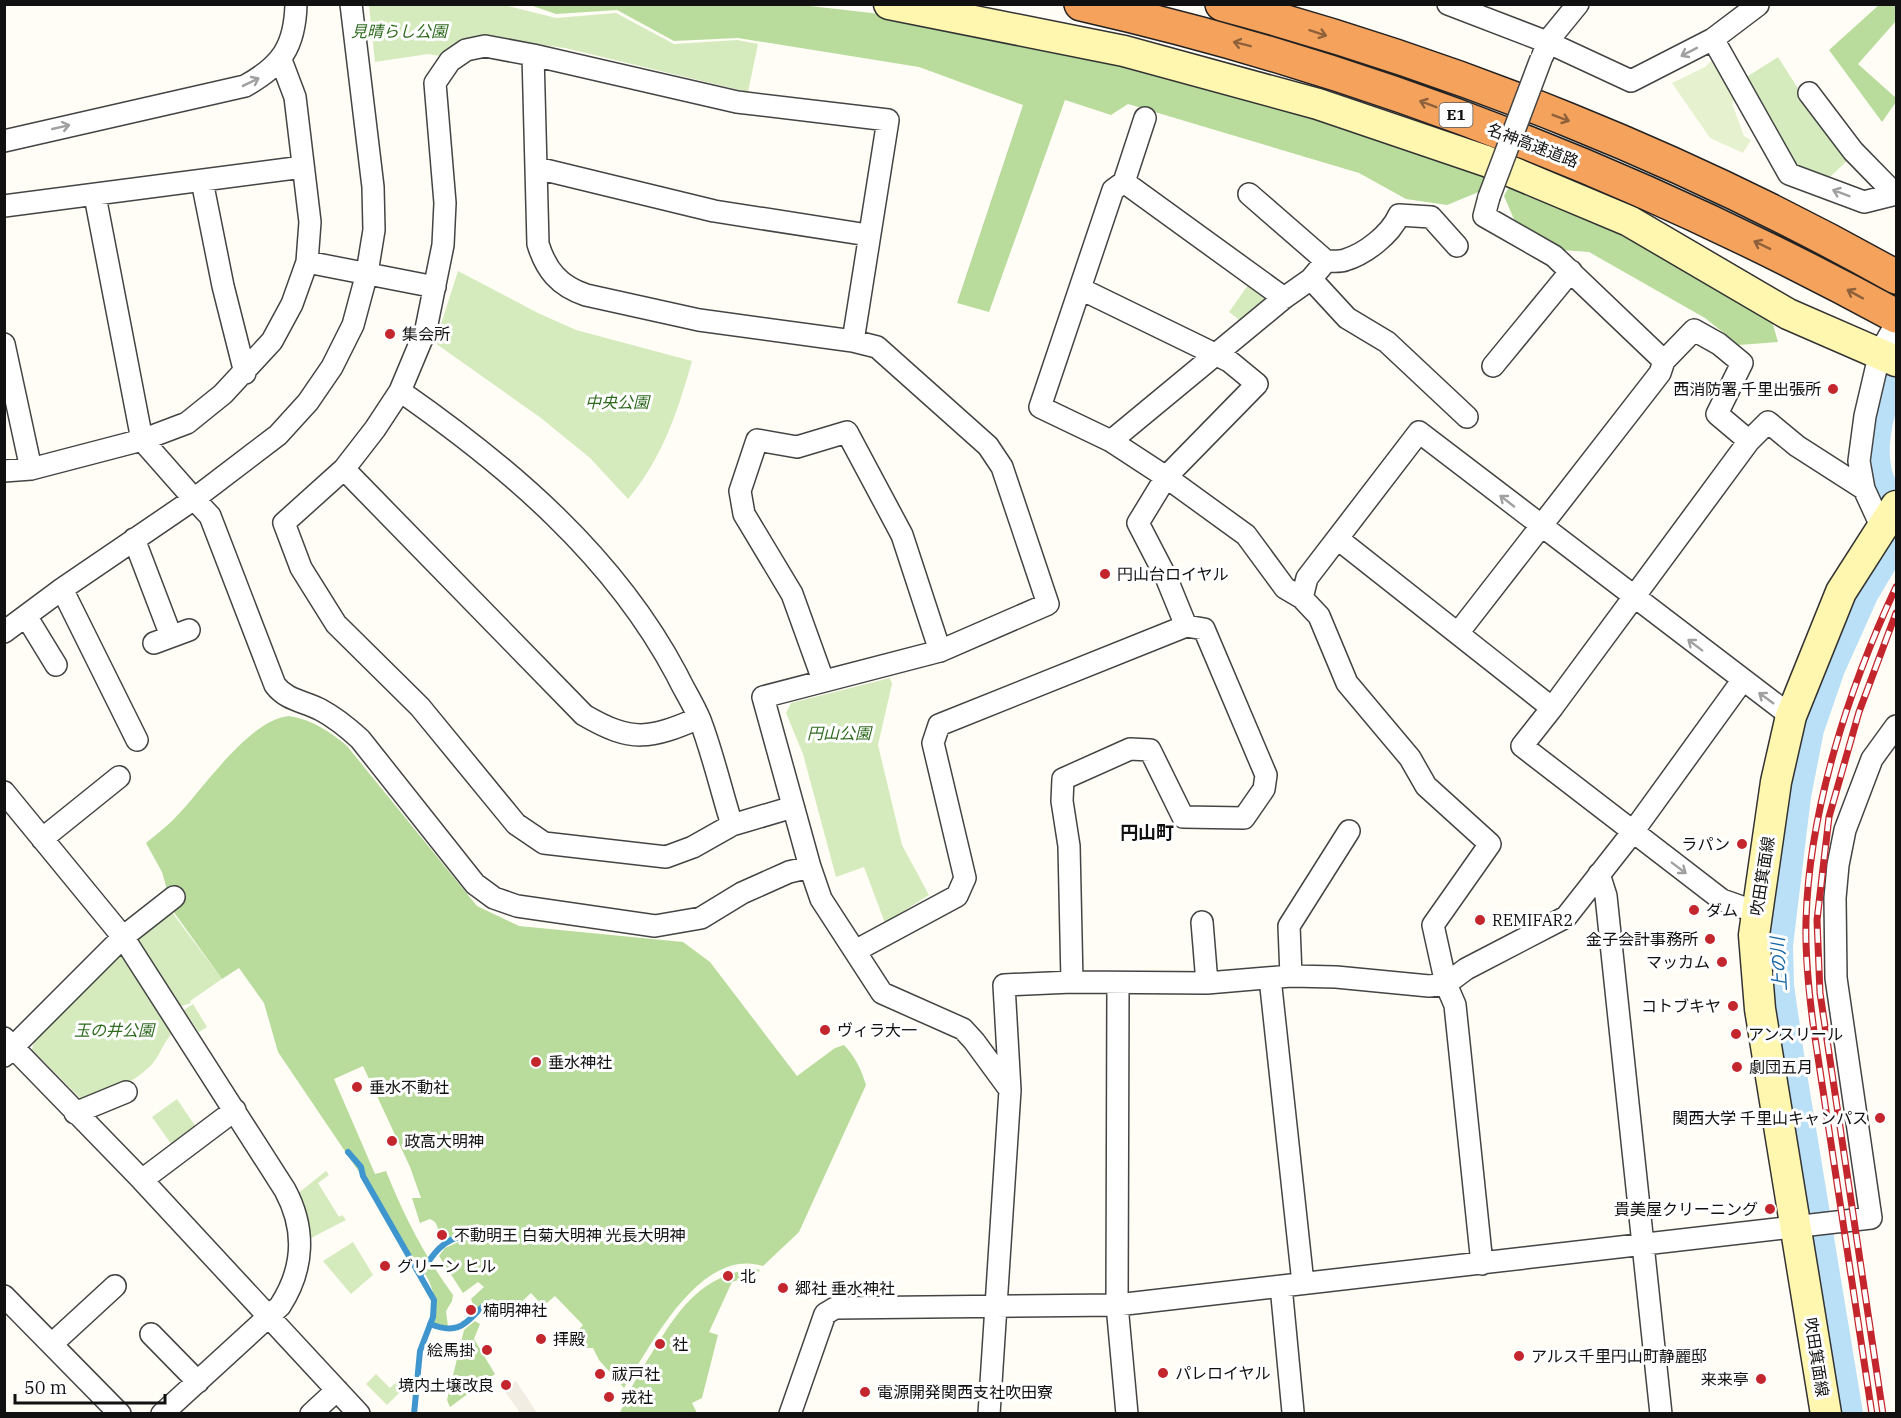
<svg xmlns="http://www.w3.org/2000/svg" width="1901" height="1418" viewBox="0 0 1901 1418" font-family="'IBM Plex Serif','Noto Sans JP',serif">
<rect width="100%" height="100%" fill="#fffdf5"/>
<path fill="#d5ebbd" d="M369,5H504L556,18L616,13L674,44L737,40L758,44L748,92L565,48L497,39L461,42L440,56L428,54L375,62Z
M1778,57L1811,109L1851,157L1829,178L1791,162L1745,78Z
M458,271L538,313L576,330L692,361C678,411 662,459 628,499L590,458L541,418L435,343Z
M1251,281L1267,292L1268,301L1243,323L1229,312Z
M890,678L892,684L878,745L902,845L929,895L885,923L864,867L836,877L803,754L786,713L791,703Z
M171,911L222,979L190,1001L191,1003L179,1007L134,938Z
M116,957H127L174,1031C164,1041 161,1053 153,1063C137,1082 106,1094 84,1102L32,1050L34,1040Z
M193,1004L207,1027L199,1032L184,1010Z
M177,1099L198,1130L174,1148L152,1117Z
M326,1171L329,1175L318,1183L339,1217L342,1215L346,1220L309,1239L297,1194Z
M353,1242L373,1275L351,1294L323,1261Z
M376,1374L390,1388L401,1378L403,1379L402,1390L387,1405L366,1384Z"/>
<path fill="#b9dc9c" d="M792,4L872,13L1118,65L1315,114L1488,174L1481,191L1447,205L1406,199L1359,173L1128,104L1111,115L1065,100L989,312L957,303L1023,105L919,67L738,38L674,41L617,10L556,14L530,5Z
M1880,4L1896,5V21L1858,64L1896,98V102L1882,122L1829,50Z
M1511,183L1625,233L1772,321L1778,342L1739,345L1705,318L1589,252L1562,250L1516,224L1504,196Z
M289,716C313,720 329,731 347,746L477,906L519,926L683,942L710,962L797,1076L835,1048L844,1045C856,1058 861,1069 866,1085L799,1232L763,1266C700,1246 650,1347 624,1388L599,1360L593,1348H585L584,1337L576,1333L583,1325L555,1296L543,1306L531,1293L505,1318L504,1303L492,1299L484,1302L476,1312L471,1299L484,1287L478,1282L463,1293L439,1256L445,1248L467,1238L468,1235L465,1233L443,1239L435,1222L430,1219L420,1223L412,1198H421L410,1167L363,1066L334,1079L375,1174L386,1171C404,1216 424,1255 453,1295L452,1301L446,1311L448,1327L433,1324C440,1308 431,1271 414,1264L361,1175L278,1052L264,1003L239,968L222,979L173,911L162,872L146,843C155,835 165,828 174,819C202,791 248,720 289,716Z
M753,1268L760,1270L756,1275L732,1282L709,1332L718,1335L702,1398L692,1403L697,1413H620C628,1391 640,1372 653,1351C680,1308 699,1278 753,1268Z
M475,1321L480,1324L474,1339L495,1374L450,1407L447,1400L464,1330Z"/>
<path fill="#e6f2cf" d="M1715,57L1738,97L1732,103L1744,136L1751,140L1743,153L1710,138L1672,83L1705,67Z"/>
<path fill="#f1ede2" d="M516,1381L537,1413H520L504,1390Z"/>
<g fill="none" stroke-linecap="round" stroke-linejoin="round">
<path stroke="#3f96cf" stroke-width="6" d="M348,1152L361,1167L363,1176L434,1300L433,1317L420,1351L414,1414
M421,1274C431,1256 444,1237 466,1236
M430,1324C463,1337 467,1319 487,1303"/>
<path stroke="#b9e0f7" stroke-width="36" d="M1896,361C1880,394 1863,446 1877,482C1882,497 1892,510 1896,524
M1845,1414L1788,1069L1776,986L1775,945L1793,796L1806,729L1827,668L1861,592L1896,533"/>
<g stroke="#444" stroke-width="24">
<path id="street" d="M1448,4L1547,42L1631,81L1713,39L1789,174L1864,202L1896,194
M1713,39L1758,5
M533,55L538,244C546,270 559,286 586,295L699,320L853,341L877,347L988,446L1002,467L1048,604L940,651L763,697L810,867
M1543,55L1547,42L1578,4
M1809,93L1853,151L1895,194
M4,141L245,86C281,66 295,47 296,4
M537,168L714,211L868,235
M202,181L223,286L245,373
M1124,182L1145,118
M1249,194L1326,261
M95,196L142,440L194,499L278,435L308,402L332,367L353,325L367,273L374,230L373,187L351,4
M1489,197L1484,216L1554,256L1664,361L1694,330L1719,344L1742,363L1717,414L1749,441L1768,422L1797,446L1864,489
M4,206L303,167
M307,262L435,287
M1311,279L1347,318L1387,342L1467,417
M1081,289L1229,361L1257,384L1166,477L1138,523L1166,577L1186,626
M1284,298L1124,182L1113,190L1040,407L1111,441L1166,477L1246,535L1285,588L1302,598
M4,344L31,469
M1493,366L1571,271
M400,391C509,467 614,556 677,675C684,690 694,705 700,720C713,754 721,790 732,825
M1111,441L1284,298L1311,279L1326,261C1332,261 1340,262 1345,260C1365,254 1390,235 1399,215L1431,217L1457,246
M344,469L584,715C632,743 650,739 699,718
M4,471L31,469L142,440L187,423L223,394L272,341L292,304L307,262L310,222L295,97L281,60
M1882,528L1864,489L1859,461L1865,416L1880,352L1896,324
M134,539L171,636
M1338,539L1552,708L1522,746L1722,900L1756,912
M62,589L137,740
M26,616L56,665
M4,632L62,589L194,499L210,516L275,685C287,701 305,701 321,710C336,718 348,728 360,739L475,884L494,898L517,906L655,926L701,918L742,893L789,872L810,867L821,899L882,993L963,1029L974,1041L1010,1090
M1458,633L1660,373L1664,361
M154,643L189,630
M823,680L792,594L744,514L740,491L757,440L797,447L847,432L902,535L940,651
M1552,708L1749,441
M4,792L123,937L285,1190C306,1229 304,1269 280,1306L162,1414
M793,807L732,825L693,847L666,857L544,843L516,824L420,707L336,624L301,568L284,523L344,469L375,429L400,391L426,329L443,245L445,203L435,83L450,61L466,50L485,46L533,55L737,102L888,120L853,341
M42,839L119,777
M1599,874L1606,896L1661,1414
M1202,922L1207,983
M855,951L957,896L965,878L933,743L939,725L1186,626L1204,629L1266,775L1264,789L1244,818L1183,817L1150,750L1130,749L1063,779L1062,801L1069,846L1072,982
M1291,976L1289,926L1349,831
M1270,978L1303,1283
M1118,983L1117,1305L1127,1414
M4,1038L142,1180L359,1414
M4,1056L123,937L174,897
M75,1113L126,1092
M142,1180L235,1110
M1482,1264L1455,1005L1446,984L1433,925L1490,844L1426,786L1410,758L1347,683L1319,616L1302,598L1307,578L1419,432L1791,716
M1281,1286L1293,1412
M4,1296L120,1414
M151,1334L198,1382
M52,1344L115,1286
M311,1414L337,1390
M790,1414L825,1314L835,1308L1117,1305L1871,1218L1836,978L1835,898L1838,865L1845,830L1872,759L1896,726
M989,1414L1010,1090L1004,985L1072,982L1207,983L1291,976L1336,977L1429,986L1446,984L1466,969L1566,917L1632,833L1742,681"/>
</g>
<g stroke="#333" stroke-width="33">
<path id="secondary" d="M889,4L1124,51L1318,104L1486,161L1629,221L1788,314L1896,361
M1826,1414L1760,1009L1754,935L1776,782L1791,716L1841,592L1896,506"/>
</g>
<g stroke="#222" stroke-width="36">
<path id="highway" d="M1081,4C1367,69 1639,176 1896,316
M1222,4C1454,66 1687,159 1896,277"/>
</g>
<use href="#street" stroke="#fff" stroke-width="21"/>
<use href="#secondary" stroke="#fff6b0" stroke-width="30"/>
<use href="#highway" stroke="#f5a25d" stroke-width="33"/>
<g stroke="#c4262e" stroke-width="7">
<path id="rail" d="M1872,1414L1814,1031C1809,994 1805,958 1806,921C1809,809 1849,688 1896,587
M1883,1414L1820,993L1817,920L1829,817L1859,712L1896,613"/>
</g>
<use href="#rail" stroke="#fff" stroke-width="4.5" stroke-dasharray="14" stroke-linecap="butt"/>
<g stroke="#444" stroke-width="24" stroke-linecap="butt">
<path id="street-bridge" d="M1489,197L1541,59"/>
</g>
<use href="#street-bridge" stroke="#fff" stroke-width="21"/>
</g>
<defs><path id="oneway-shaft" d="M-6 0H5M1.5-3L5.5 0L1.5 3" fill="none" stroke-width="1.6" stroke-linecap="round" stroke-linejoin="round" transform="scale(1.5)"/></defs>
<g stroke="#8e613b">
<use href="#oneway-shaft" transform="translate(1318 33) rotate(18)"/>
<use href="#oneway-shaft" transform="translate(1242 44) rotate(-166)"/>
<use href="#oneway-shaft" transform="translate(1428 104) rotate(-159)"/>
<use href="#oneway-shaft" transform="translate(1561 118) rotate(21)"/>
<use href="#oneway-shaft" transform="translate(1762 245) rotate(-154)"/>
<use href="#oneway-shaft" transform="translate(1855 294) rotate(-151)"/>
</g>
<g stroke="#a0a0a0">
<use href="#oneway-shaft" transform="translate(1689 52) rotate(153)"/>
<use href="#oneway-shaft" transform="translate(251 82) rotate(-26)"/>
<use href="#oneway-shaft" transform="translate(61 127) rotate(-13)"/>
<use href="#oneway-shaft" transform="translate(1841 193) rotate(-159)"/>
<use href="#oneway-shaft" transform="translate(1507 501) rotate(-142)"/>
<use href="#oneway-shaft" transform="translate(1695 645) rotate(-143)"/>
<use href="#oneway-shaft" transform="translate(1766 698) rotate(-144)"/>
<use href="#oneway-shaft" transform="translate(1679 868) rotate(37)"/>
</g>
<g fill="#c4262e" stroke="#fff" stroke-width="2">
<circle cx="390" cy="334" r="6"/>
<circle cx="1833" cy="389" r="6"/>
<circle cx="1105" cy="574" r="6"/>
<circle cx="1742" cy="844" r="6"/>
<circle cx="1694" cy="910" r="6"/>
<circle cx="1480" cy="920" r="6"/>
<circle cx="1710" cy="939" r="6"/>
<circle cx="1722" cy="962" r="6"/>
<circle cx="1733" cy="1006" r="6"/>
<circle cx="825" cy="1030" r="6"/>
<circle cx="1736" cy="1034" r="6"/>
<circle cx="536" cy="1062" r="6"/>
<circle cx="1737" cy="1067" r="6"/>
<circle cx="357" cy="1087" r="6"/>
<circle cx="1880" cy="1118" r="6"/>
<circle cx="392" cy="1141" r="6"/>
<circle cx="1770" cy="1209" r="6"/>
<circle cx="442" cy="1235" r="6"/>
<circle cx="385" cy="1266" r="6"/>
<circle cx="728" cy="1276" r="6"/>
<circle cx="783" cy="1288" r="6"/>
<circle cx="471" cy="1310" r="6"/>
<circle cx="541" cy="1339" r="6"/>
<circle cx="660" cy="1344" r="6"/>
<circle cx="487" cy="1350" r="6"/>
<circle cx="1519" cy="1356" r="6"/>
<circle cx="1163" cy="1373" r="6"/>
<circle cx="600" cy="1374" r="6"/>
<circle cx="1761" cy="1379" r="6"/>
<circle cx="506" cy="1385" r="6"/>
<circle cx="865" cy="1392" r="6"/>
<circle cx="609" cy="1397" r="6"/>
</g>
<g text-anchor="middle" stroke-width="6" stroke-linejoin="round" paint-order="stroke">
<rect fill="#fff" stroke="#585858" stroke-width="1.5" x="1439.5" y="103" width="33" height="24" rx="4.5"/>
<g font-size="15" font-weight="bold" fill="#111">
<text x="1456" y="120">E1</text>
</g>
<g font-size="16" font-style="italic" fill="#2f6b1f" stroke="#fff">
<text x="399" y="37">見晴らし公園</text>
<text x="617" y="408">中央公園</text>
<text x="839" y="739">円山公園</text>
<text x="114" y="1036">玉の井公園</text>
</g>
<g font-size="16" fill="#111" stroke="#fff">
<text transform="translate(1533 145) rotate(21)" y="6">名神高速道路</text>
<text transform="translate(1762 876) rotate(-81)" y="6">吹田箕面線</text>
<text transform="translate(1817 1357) rotate(81)" y="6">吹田箕面線</text>
</g>
<g font-size="16" fill="#111" stroke="#fff" text-anchor="start">
<text x="402" y="340">集会所</text>
<text x="1821" y="395" text-anchor="end">西消防署 千里出張所</text>
<text x="1117" y="580">円山台ロイヤル</text>
<text x="1730" y="850" text-anchor="end">ラパン</text>
<text x="1706" y="916">ダム</text>
<text x="1492" y="926">REMIFAR2</text>
<text x="1698" y="945" text-anchor="end">金子会計事務所</text>
<text x="1710" y="968" text-anchor="end">マッカム</text>
<text x="1721" y="1012" text-anchor="end">コトブキヤ</text>
<text x="837" y="1036">ヴィラ大一</text>
<text x="1748" y="1040">アンスリール</text>
<text x="548" y="1068">垂水神社</text>
<text x="1749" y="1073">劇団五月</text>
<text x="369" y="1093">垂水不動社</text>
<text x="1868" y="1124" text-anchor="end">関西大学 千里山キャンパス</text>
<text x="404" y="1147">政高大明神</text>
<text x="1758" y="1215" text-anchor="end">貴美屋クリーニング</text>
<text x="454" y="1241">不動明王 白菊大明神 光長大明神</text>
<text x="397" y="1272">グリーン ヒル</text>
<text x="740" y="1282">北</text>
<text x="795" y="1294">郷社 垂水神社</text>
<text x="483" y="1316">楠明神社</text>
<text x="553" y="1345">拝殿</text>
<text x="672" y="1350">社</text>
<text x="475" y="1356" text-anchor="end">絵馬掛</text>
<text x="1531" y="1362">アルス千里円山町静麗邸</text>
<text x="1175" y="1379">パレロイヤル</text>
<text x="612" y="1380">祓戸社</text>
<text x="1749" y="1385" text-anchor="end">来来亭</text>
<text x="494" y="1391" text-anchor="end">境内土壌改良</text>
<text x="877" y="1398">電源開発関西支社吹田寮</text>
<text x="621" y="1403">戎社</text>
</g>
<g font-size="18" font-weight="bold" fill="#111" stroke="#fff">
<text x="1147" y="839">円山町</text>
</g>
<g font-size="18" font-style="italic" fill="#1768a6" stroke="#fff">
<text transform="translate(1779 964) rotate(-93)" y="6">上の川</text>
</g>
</g>
<rect width="1901" height="1418" fill="none" stroke="#111111" stroke-width="12"/>
<path d="M15 1394v9h150v-9" fill="none" stroke="#111111" stroke-width="3"/>
<text x="24" y="1394" font-size="18" fill="#111111" stroke="#ffffff" stroke-width="4.5" paint-order="stroke">50 m</text>
</svg>
